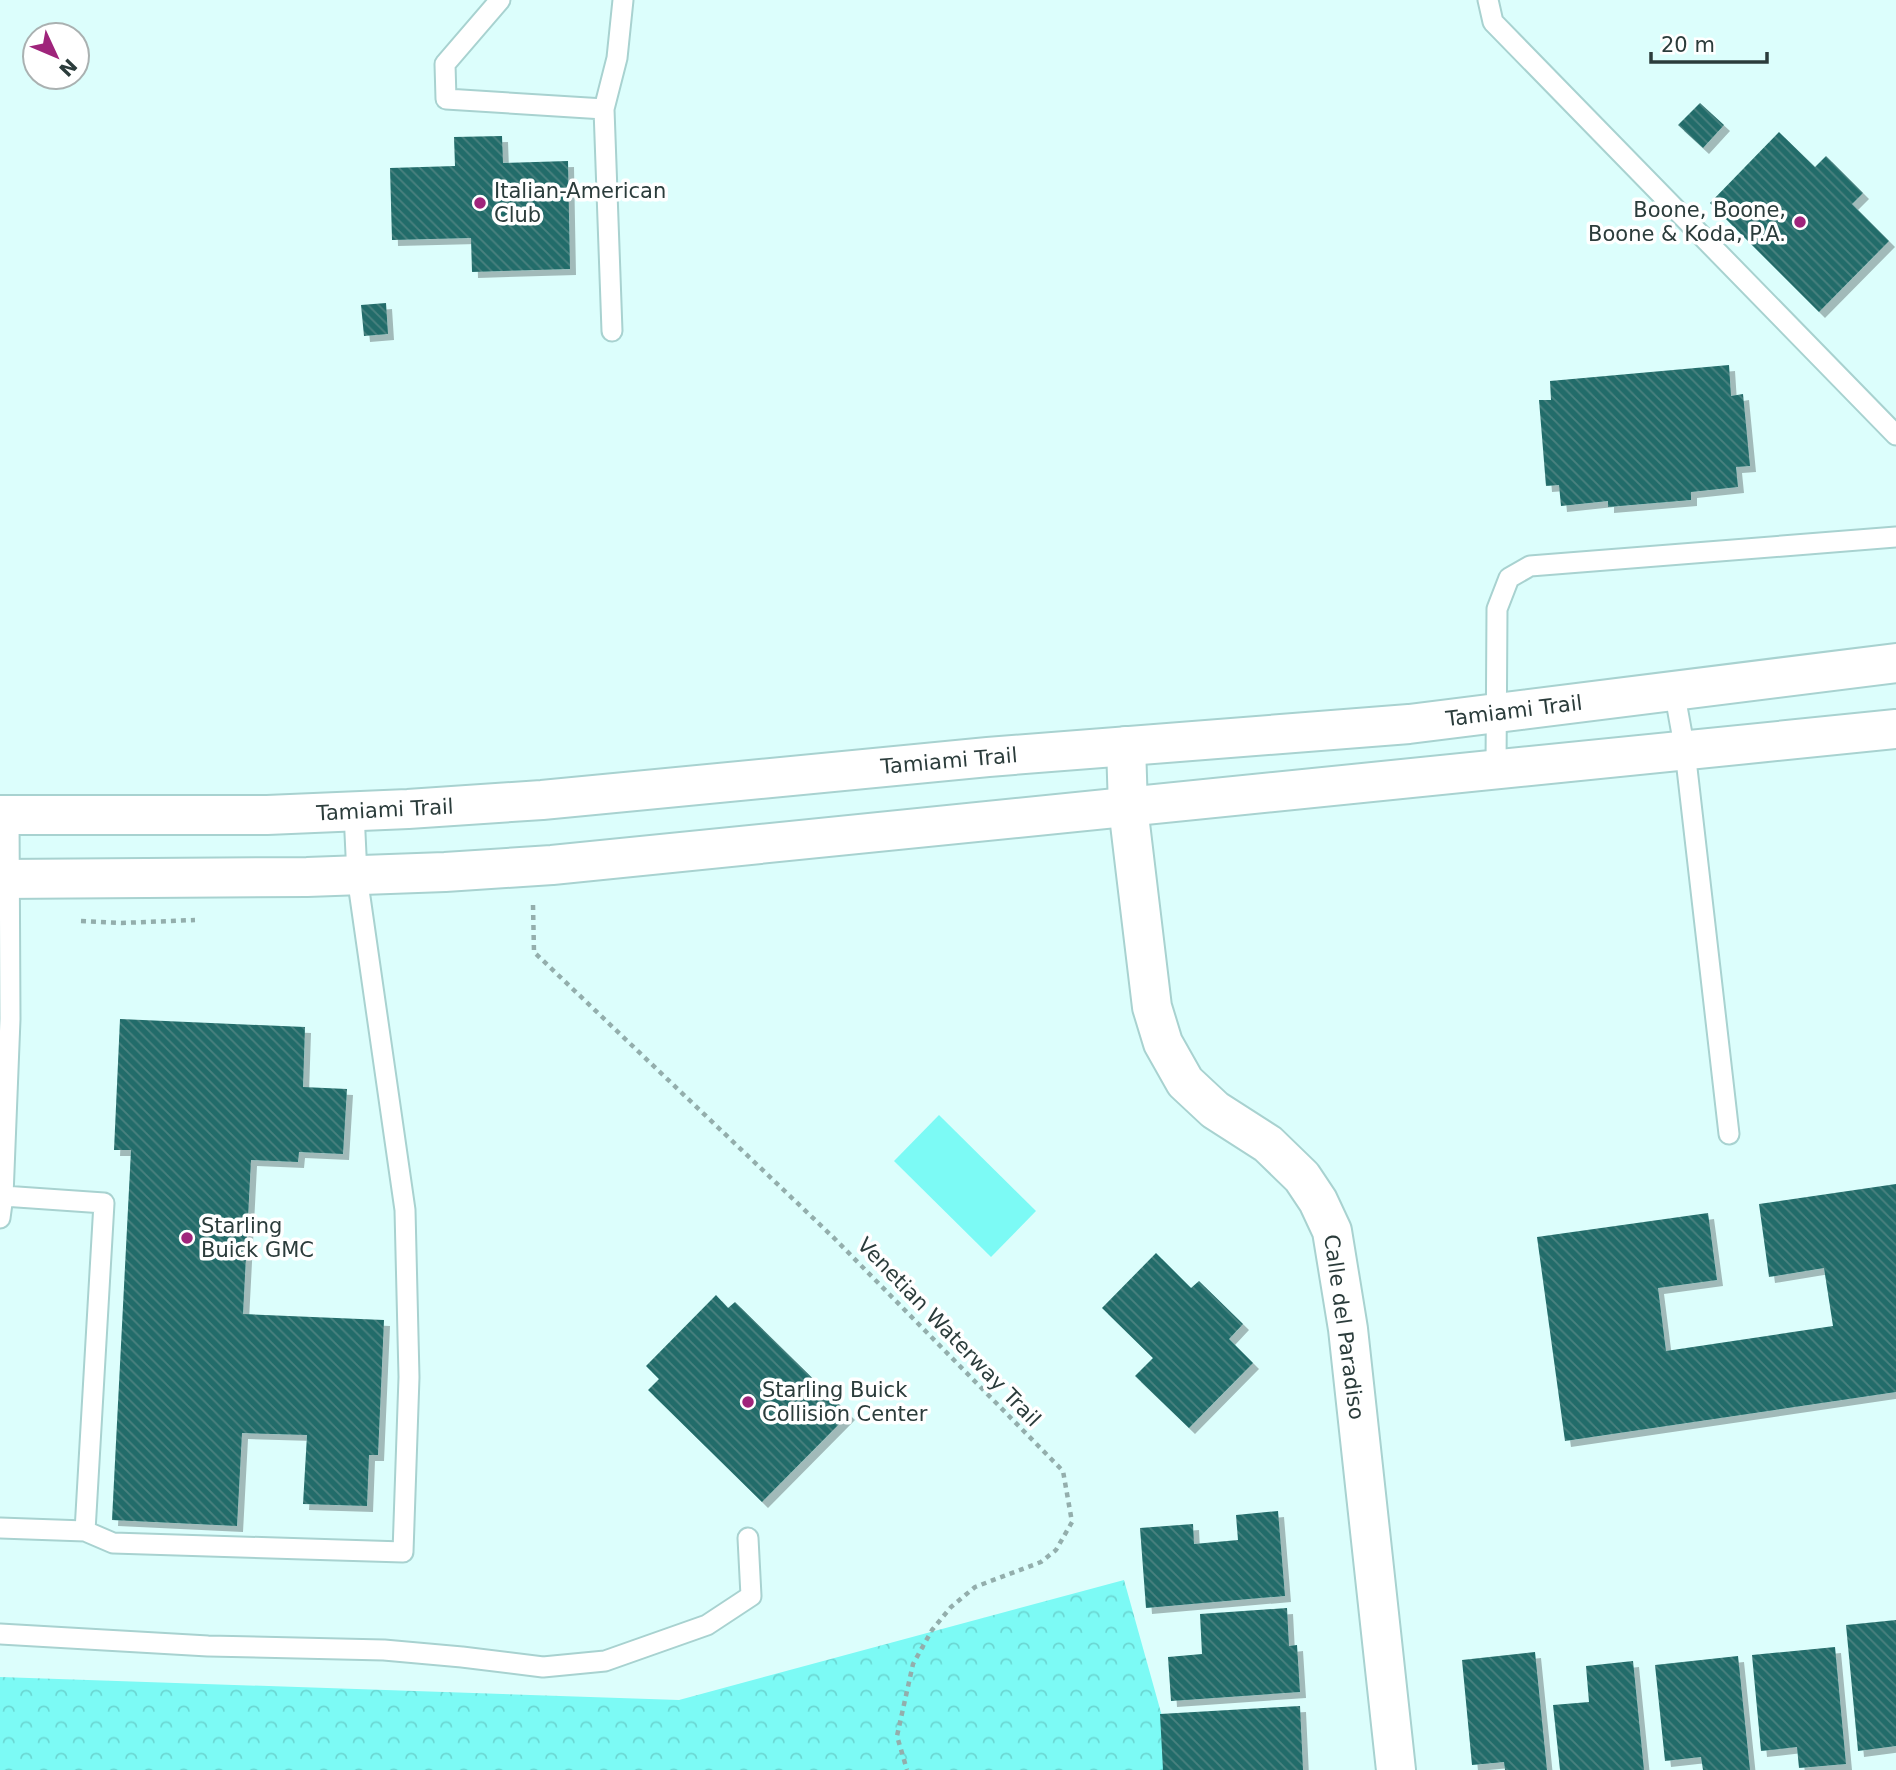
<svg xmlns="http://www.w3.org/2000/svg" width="1896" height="1770" viewBox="0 0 1896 1770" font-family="'DejaVu Sans',sans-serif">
<defs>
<pattern id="forest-crowns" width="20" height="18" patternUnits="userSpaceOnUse" patternTransform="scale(1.75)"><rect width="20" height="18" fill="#7cfaf5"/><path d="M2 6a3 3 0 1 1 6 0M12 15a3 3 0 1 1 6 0" fill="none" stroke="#6bd7d3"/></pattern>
<pattern id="building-back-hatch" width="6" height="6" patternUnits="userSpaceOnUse" patternTransform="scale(1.75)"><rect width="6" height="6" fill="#236c6a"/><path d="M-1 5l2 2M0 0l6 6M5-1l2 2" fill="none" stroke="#4a8280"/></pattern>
<filter id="shadow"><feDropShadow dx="6" dy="6" stdDeviation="0" flood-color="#0004"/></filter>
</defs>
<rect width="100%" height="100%" fill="#dcfefc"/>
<path fill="#7cfaf5" d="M939,1115L1036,1211L991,1257L894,1161Z"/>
<path fill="url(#forest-crowns)" d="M1124,1580L1177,1770H0V1677L679,1700Z"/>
<path fill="url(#building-back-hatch)" filter="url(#shadow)" d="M1700,103L1724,125L1703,148L1678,125Z
M1779,132L1815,167L1826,156L1863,193L1852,204L1889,241L1819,312L1710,203Z
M502,136L503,163L568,161L570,269L472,272L471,238L392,240L390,168L455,166L454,137Z
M386,303L388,334L364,336L361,305Z
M1729,365L1731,396L1743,394L1750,466L1736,467L1738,487L1691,492V500L1608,507V501L1561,506L1559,485L1546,486L1539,400H1551L1550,381Z
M120,1019L305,1027L303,1087L347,1089L343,1154L299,1152L298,1162L251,1160L243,1314L384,1320L378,1455H369L367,1506L303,1504L307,1435L242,1433L237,1526L112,1520L131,1150H114Z
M1896,1184V1392L1565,1441L1537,1237L1708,1213L1717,1280L1658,1288L1666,1351L1833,1326L1824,1268L1769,1277L1759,1204Z
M1156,1253L1191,1288L1199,1281L1243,1324L1229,1339L1253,1363L1189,1428L1135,1376L1153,1358L1102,1308Z
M716,1295L728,1308L735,1302L849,1414L762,1502L648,1390L659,1379L646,1366Z
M1278,1511L1285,1596L1146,1608L1140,1528L1193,1524L1194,1544L1238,1540L1236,1515Z
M1287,1608L1289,1646L1297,1645L1300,1692L1171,1701L1168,1657L1202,1654L1200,1614Z
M1896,1620V1746L1858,1751L1846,1625Z
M1835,1647L1846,1764L1799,1768L1797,1747L1761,1751L1752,1655Z
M1535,1652L1547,1770H1505L1504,1762L1472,1765L1462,1660Z
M1738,1656L1750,1770H1703L1701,1757L1665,1761L1655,1665Z
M1633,1661L1644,1770H1560L1553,1705L1589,1702L1586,1666Z
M1300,1706L1303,1770H1163L1160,1714Z"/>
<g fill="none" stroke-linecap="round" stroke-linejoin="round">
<g stroke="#a8d2d0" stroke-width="23">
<path id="service" d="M500,0L445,64L446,99L604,109L617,58L623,0
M1488,0L1493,22L1896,435
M604,109L612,331
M1674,690L1685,751L1729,1134
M1496,769L1497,609L1509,578L1530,566L1896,537
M3,1196L104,1203L85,1531L113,1543L403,1552L409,1377L405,1210L357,876L354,812
M0,1218L3,1196L10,1019L9,815
M0,1528L85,1531
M0,1634L208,1646L384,1650L462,1657L543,1667L605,1661L707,1625L751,1596L748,1538"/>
</g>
<g stroke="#a8d2d0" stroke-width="42">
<path id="minor" d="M1126,746L1128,807L1152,1007L1163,1043L1185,1082L1215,1110L1268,1144L1302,1177L1318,1201L1332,1231L1348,1329L1396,1770"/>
</g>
<g stroke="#a8d2d0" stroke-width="42">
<path id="primary" d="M0,815H267L408,809L542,800L988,757L1409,724L1896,663
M0,879L307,877L445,872L552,865L1896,729"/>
</g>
<path stroke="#93aeac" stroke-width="4.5" stroke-dasharray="5 5" stroke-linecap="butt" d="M533,905L534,952L834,1238L1063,1471L1072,1522L1056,1550L1041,1562L975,1587L951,1607L932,1630L913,1664L897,1736L907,1770
M81,921L121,923L195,920"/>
<use href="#service" stroke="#fff" stroke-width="19"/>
<use href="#minor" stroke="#fff" stroke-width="38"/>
<use href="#primary" stroke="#fff" stroke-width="38"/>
</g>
<g fill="#9f247b" stroke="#fff" stroke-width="2.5">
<circle cx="480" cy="203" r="7"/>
<circle cx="1800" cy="222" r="7"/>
<circle cx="187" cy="1238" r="7"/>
<circle cx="748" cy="1402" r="7"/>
</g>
<g text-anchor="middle" stroke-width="7" stroke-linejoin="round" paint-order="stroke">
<g font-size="21" fill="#2b3c3b" stroke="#fff" text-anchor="start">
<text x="494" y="198">Italian-American<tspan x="494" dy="24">Club</tspan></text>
<text x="1786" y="217" text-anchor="end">Boone, Boone,<tspan x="1786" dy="24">Boone &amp; Koda, P.A.</tspan></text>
<text x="201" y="1233">Starling<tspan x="201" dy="24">Buick GMC</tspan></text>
<text x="762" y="1397">Starling Buick<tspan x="762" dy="24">Collision Center</tspan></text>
</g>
<g font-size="21" fill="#2b3c3b" stroke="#fff">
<text transform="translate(1514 711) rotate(-7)" y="7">Tamiami Trail</text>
<text transform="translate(949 761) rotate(-5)" y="7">Tamiami Trail</text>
<text transform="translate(385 810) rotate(-3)" y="7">Tamiami Trail</text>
<text transform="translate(1344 1327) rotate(82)" y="7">Calle del Paradiso</text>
<text transform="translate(949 1332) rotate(46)" y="7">Venetian Waterway Trail</text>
</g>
</g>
<g transform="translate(56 56) rotate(134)"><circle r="33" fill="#ffffff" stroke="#aab1b1" stroke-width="2"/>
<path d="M0-5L12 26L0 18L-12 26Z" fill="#9f247b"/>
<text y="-10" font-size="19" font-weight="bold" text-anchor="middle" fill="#2b3c3b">N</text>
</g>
<path d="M1651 52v10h116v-10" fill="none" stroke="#2b3c3b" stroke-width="3.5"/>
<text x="1661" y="52" font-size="21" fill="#2b3c3b" stroke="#ffffff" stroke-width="5" paint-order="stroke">20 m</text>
</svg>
